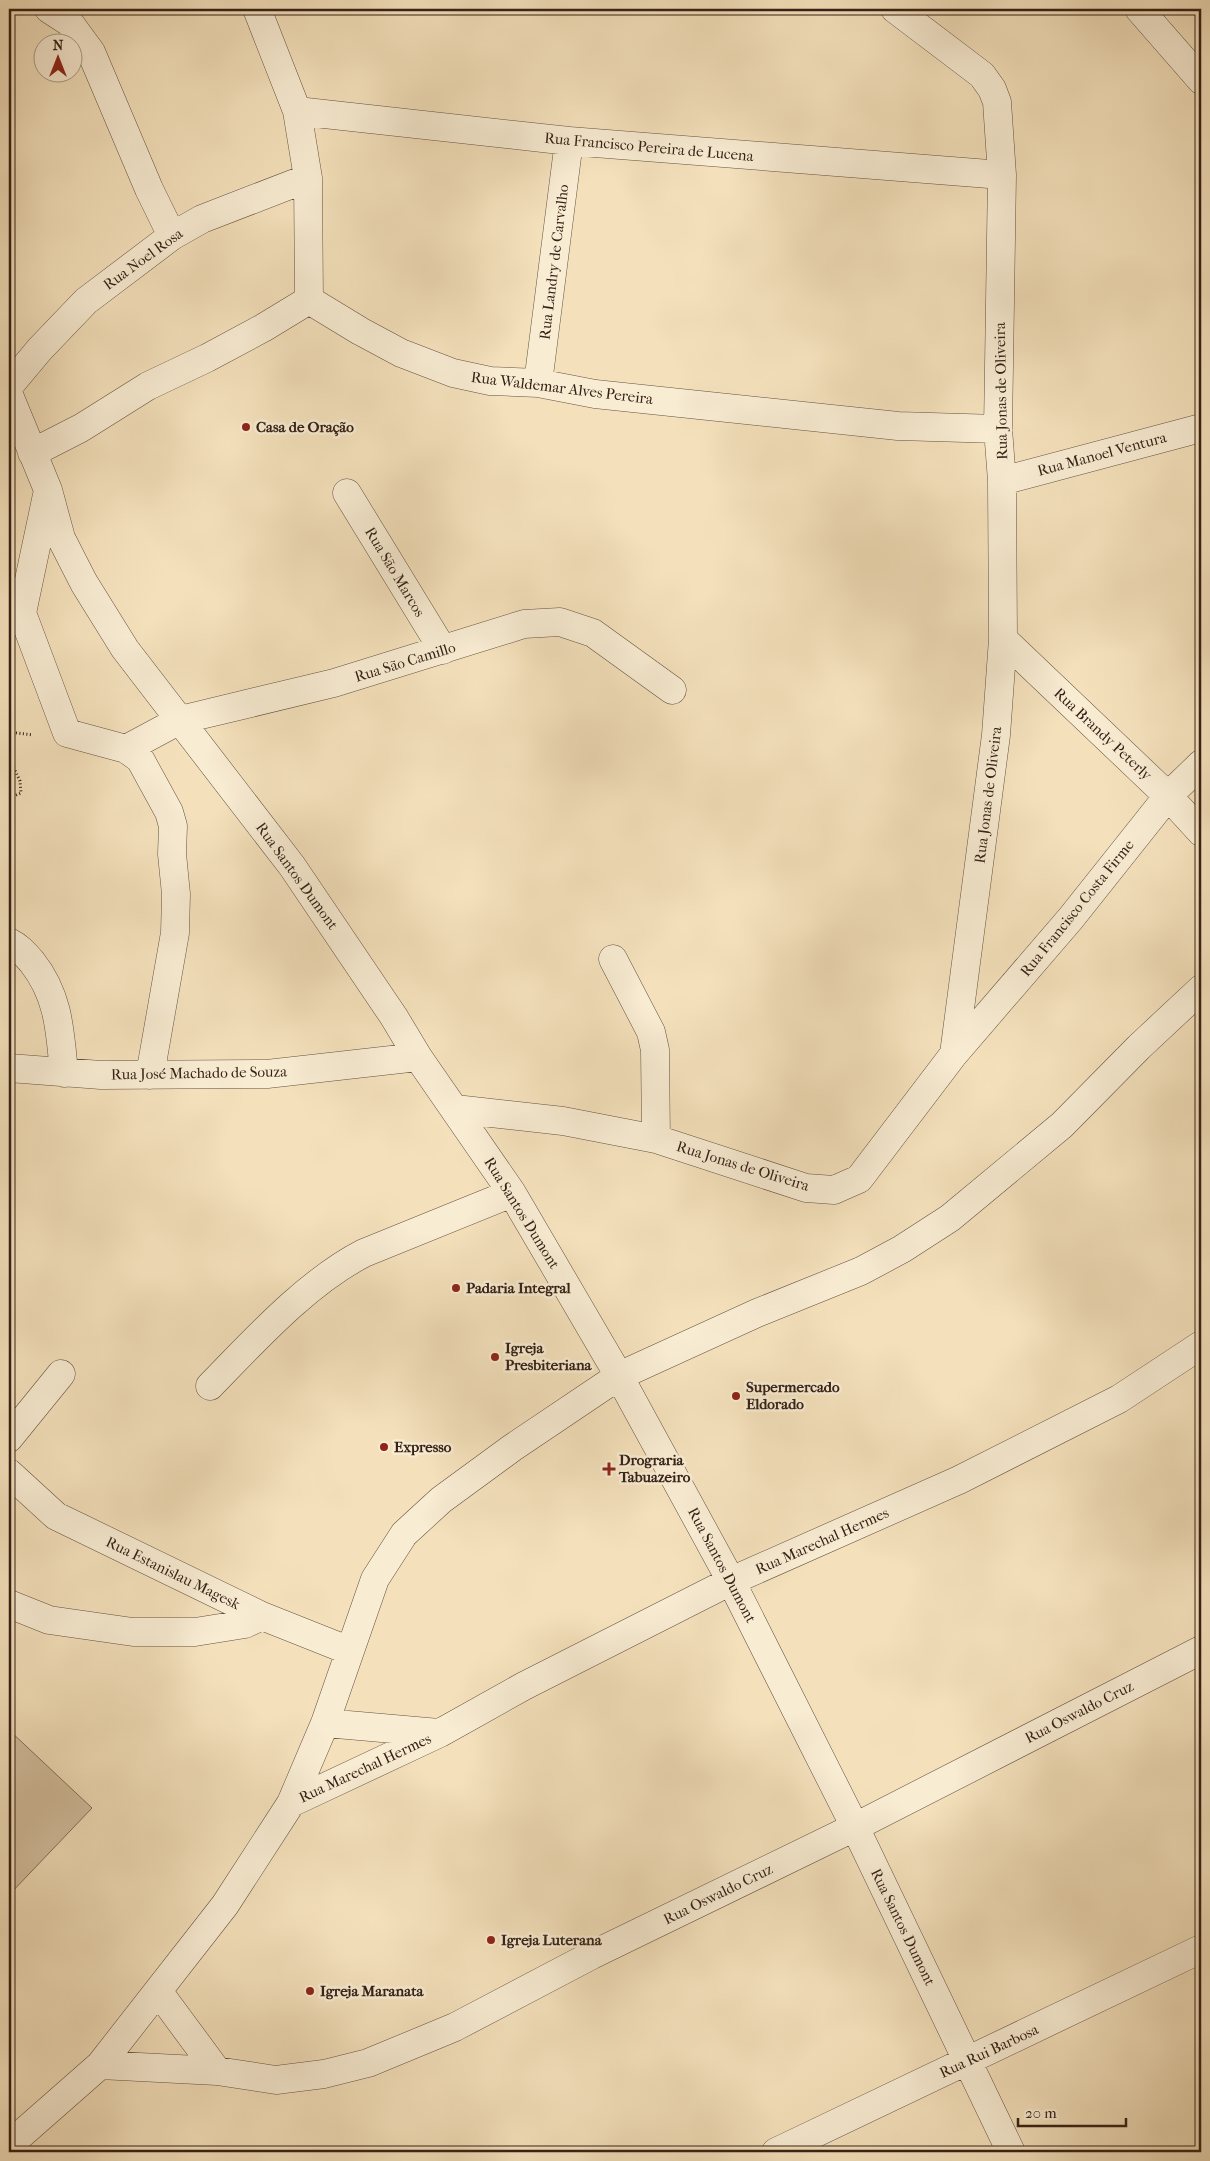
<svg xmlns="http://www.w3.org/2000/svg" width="1210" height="2161" viewBox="0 0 1210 2161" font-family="'IM FELL French Canon',serif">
<rect width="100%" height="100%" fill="#f4e1bc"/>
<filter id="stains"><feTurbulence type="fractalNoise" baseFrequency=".004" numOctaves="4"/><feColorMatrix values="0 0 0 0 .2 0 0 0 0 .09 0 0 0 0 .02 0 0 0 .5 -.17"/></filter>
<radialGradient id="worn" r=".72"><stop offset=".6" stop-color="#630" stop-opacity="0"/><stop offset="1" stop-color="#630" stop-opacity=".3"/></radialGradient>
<path fill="#d4c0a0" stroke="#84705c" d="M9,1730L92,1808L9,1895Z"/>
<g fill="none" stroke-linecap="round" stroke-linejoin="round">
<g stroke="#655140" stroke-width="29">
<path id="minor" d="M49,9L69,22L91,52L149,189L172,236
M257,9L297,111L308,178L309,300
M895,9L982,75L992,89L997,102L1002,175L998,429L1002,481L1003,639L996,735L954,1054
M1139,9L1201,80
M297,111L569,141L1002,175
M309,300L360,331L401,353L453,373L490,381L538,383L595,394L898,426L998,429
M538,383L569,141
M9,386L40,349L86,301L172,236L202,219L308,178
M9,395L48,490L61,538L84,583L125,649L292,866L394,1017L418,1057L512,1193L619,1376L731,1581L855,1827L1011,2152
M32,453L81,428L148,386L207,358L263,328L309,300
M1002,481L1201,428
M347,493L443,650
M9,592L22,613L67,733L126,749L140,759L169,812L173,826L172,854L176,894L175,933L150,1075
M22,613L47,495
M1003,639L1168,796L1201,832
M126,749L180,720L334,683L524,624L560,622L593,633L672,690
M9,942C19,947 24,953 32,962C59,996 60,1031 64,1073
M613,959L651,1032L655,1050L656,1139
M9,1068L101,1075L267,1074L418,1057
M455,1109L563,1121L656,1139L806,1188L834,1190L859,1179L954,1054L1071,918L1168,796L1201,764
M210,1386C255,1340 306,1283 364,1253L512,1193
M9,1438L61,1374
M9,1473L56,1516L262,1616L350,1651
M9,1604L49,1620L133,1632H195L245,1624L262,1616
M325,1723L439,1733
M291,1803L440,1733L524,1686L731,1581L959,1480L1119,1399L1201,1345
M158,1991L217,2071
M100,2065L217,2071L276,2080L324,2074L368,2063L455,2027L592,1955L855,1827L1201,1650
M9,2145L100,2065L225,1905L291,1803L325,1723L375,1579L404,1534L441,1500L512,1448L619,1376L757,1313L861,1271L902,1249L950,1218L1062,1125L1139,1047L1201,989
M776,2152L1201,1949"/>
</g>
<path stroke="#352117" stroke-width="3" stroke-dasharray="1 2.5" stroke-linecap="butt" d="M9,732L33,735
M9,758L20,781L21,793L9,798"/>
<use href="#minor" stroke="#f8ecd3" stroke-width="28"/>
</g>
<g fill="#8f2418" stroke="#f8ecd3" stroke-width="2">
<circle cx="246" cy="427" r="5"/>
<circle cx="456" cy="1288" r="5"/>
<circle cx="495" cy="1357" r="5"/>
<circle cx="736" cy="1396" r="5"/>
<circle cx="384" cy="1447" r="5"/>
<path d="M606.5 1461.5h5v5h5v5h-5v5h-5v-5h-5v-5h5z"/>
<circle cx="491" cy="1940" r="5"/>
<circle cx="310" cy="1991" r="5"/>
</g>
<g text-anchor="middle" stroke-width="5" stroke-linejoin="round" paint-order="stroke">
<g font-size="15" fill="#352117" stroke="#f8ecd3">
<text transform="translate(649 147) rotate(5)" y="5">Rua Francisco Pereira de Lucena</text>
<text transform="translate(143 259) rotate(-36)" y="5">Rua Noel Rosa</text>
<text transform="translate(554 262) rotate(-83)" y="5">Rua Landry de Carvalho</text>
<text transform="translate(562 388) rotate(7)" y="5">Rua Waldemar Alves Pereira</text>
<text transform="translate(1001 391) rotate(-91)" y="5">Rua Jonas de Oliveira</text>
<text transform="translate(1102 454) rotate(-15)" y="5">Rua Manoel Ventura</text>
<text transform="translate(395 572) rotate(59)" y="5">Rua São Marcos</text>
<text transform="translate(405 662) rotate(-17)" y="5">Rua São Camillo</text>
<text transform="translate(1103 734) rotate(43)" y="5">Rua Brandy Peterly</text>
<text transform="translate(988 795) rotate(-83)" y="5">Rua Jonas de Oliveira</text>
<text transform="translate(297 876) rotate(54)" y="5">Rua Santos Dumont</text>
<text transform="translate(1077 908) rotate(-51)" y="5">Rua Francisco Costa Firme</text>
<text transform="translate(199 1073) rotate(-1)" y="5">Rua José Machado de Souza</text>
<text transform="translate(743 1166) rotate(17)" y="5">Rua Jonas de Oliveira</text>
<text transform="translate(522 1213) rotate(58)" y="5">Rua Santos Dumont</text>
<text transform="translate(822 1541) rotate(-24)" y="5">Rua Marechal Hermes</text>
<text transform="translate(722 1565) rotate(62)" y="5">Rua Santos Dumont</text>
<text transform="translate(173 1573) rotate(26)" y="5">Rua Estanislau Magesk</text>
<text transform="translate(1079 1712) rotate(-27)" y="5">Rua Oswaldo Cruz</text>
<text transform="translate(365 1768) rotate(-25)" y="5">Rua Marechal Hermes</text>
<text transform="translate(718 1894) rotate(-26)" y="5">Rua Oswaldo Cruz</text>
<text transform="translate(903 1927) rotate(64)" y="5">Rua Santos Dumont</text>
<text transform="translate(989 2051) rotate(-25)" y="5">Rua Rui Barbosa</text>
</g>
<g font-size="15" font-weight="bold" fill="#352117" stroke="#f8ecd3" text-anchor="start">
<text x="256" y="432">Casa de Oração</text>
<text x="466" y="1293">Padaria Integral</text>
<text x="505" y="1353">Igreja<tspan x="505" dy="17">Presbiteriana</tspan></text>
<text x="746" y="1392">Supermercado<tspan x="746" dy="17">Eldorado</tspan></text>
<text x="394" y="1452">Expresso</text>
<text x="619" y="1465">Drograria<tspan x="619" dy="17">Tabuazeiro</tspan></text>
<text x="501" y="1945">Igreja Luterana</text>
<text x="320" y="1996">Igreja Maranata</text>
</g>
</g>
<rect width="1210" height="2161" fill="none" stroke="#f4e1bc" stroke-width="30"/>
<rect x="10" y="10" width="1190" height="2141" fill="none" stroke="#352117" stroke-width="2.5"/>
<rect x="15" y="15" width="1180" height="2131" fill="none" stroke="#352117"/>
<g transform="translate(58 58)"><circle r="24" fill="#f8ecd3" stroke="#aa9b88"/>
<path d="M0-4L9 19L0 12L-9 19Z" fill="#8f2418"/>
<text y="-8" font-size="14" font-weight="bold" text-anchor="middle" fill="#352117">N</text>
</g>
<path d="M1018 2118v8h108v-8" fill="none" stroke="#352117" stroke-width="2.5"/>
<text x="1025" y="2118" font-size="15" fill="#352117" stroke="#f8ecd3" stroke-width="4" paint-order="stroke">20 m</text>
<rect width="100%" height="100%" filter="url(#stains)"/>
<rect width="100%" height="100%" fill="url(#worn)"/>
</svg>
